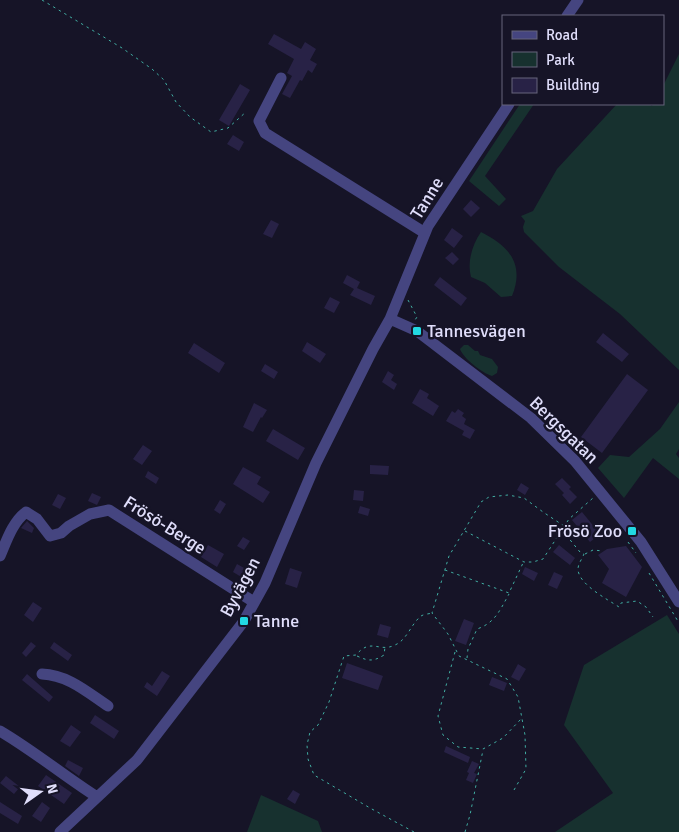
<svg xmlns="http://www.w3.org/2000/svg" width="679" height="832" viewBox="0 0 679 832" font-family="Signika,sans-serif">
<rect width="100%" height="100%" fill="#161427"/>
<path fill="#17312f" d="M679,54V370L620,314L559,267L524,232L523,227L525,221L521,216L533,211L557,169L617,104H649L652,106L653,104H663V86Z
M520,104H534L485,176L506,199L499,206L469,181Z
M481,232C509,246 525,264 512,296L501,297L485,283L471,277C467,262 472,245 481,232Z
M464,345H468L475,351H478L480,355L492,359L498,367L497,373L492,376C482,373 463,358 460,349Z
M679,402V449L676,454L679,458V479L653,458L624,498L598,468L610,455L629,457L660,429Z
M667,615L679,634V832H555L613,793L564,725L584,665Z
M261,795L318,821L322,832H247Z"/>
<path fill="#282246" d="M274,34L301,49L305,42L316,49L310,60L317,64L312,73L308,70L302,81L300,80L290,98L282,94L292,76L287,73L294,59L268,44Z
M240,84L250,90L229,126L219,120Z
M233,135L244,142L239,151L227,144Z
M471,200L480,208L471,217L463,209Z
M271,220L279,224L272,238L263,234Z
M452,228L463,236L454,248L444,240Z
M452,252L459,259L453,265L445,258Z
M347,275L360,282L357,288L375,296L371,305L350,295L354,289L343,283Z
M440,277L467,298L461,306L434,285Z
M330,297L340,302L334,313L324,308Z
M603,333L629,354L622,362L596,342Z
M307,342L326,354L320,363L302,351Z
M194,343L225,363L219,373L188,353Z
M265,364L278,372L274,379L261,371Z
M388,371L394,375L391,380L397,384L394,390L382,382Z
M627,374L648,390L602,453L581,437Z
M420,389L429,394L427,398L439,406L433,416L412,403Z
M254,403L267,410L262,418L261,417L253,432L243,427Z
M458,409L464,413L462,416L466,419L464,424L475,430L470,439L462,435L464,431L446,421L452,411L455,413Z
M273,429L305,448L298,460L266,441Z
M143,445L152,451L142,465L133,459Z
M370,465L389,466L388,475L370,474Z
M243,467L261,477L257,484L270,492L263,503L233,484Z
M148,471L159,478L156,484L145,477Z
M562,478L571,487L569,489L577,497L570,504L562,495L564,493L555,484Z
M521,483L529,488L525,495L517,490Z
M354,490L364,491L363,501L353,500Z
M92,493L101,497L97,505L88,501Z
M58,494L66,498L60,509L52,505Z
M220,500L226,504L220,514L214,510Z
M360,506L370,509L368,516L358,513Z
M582,512L600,534L590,542L572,520Z
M27,521L34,528L32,533L21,528Z
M243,537L250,541L244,550L237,546Z
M208,545L224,554L217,567L201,557Z
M559,545L575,558L570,565L553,552Z
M626,546L642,567L626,597L602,583L609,569L598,555L607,549Z
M237,564L253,573L248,581L233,572Z
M525,567L538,573L534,581L522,574Z
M290,568L302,572L297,588L285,584Z
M554,572L563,576L557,589L548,585Z
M33,602L42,608L33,622L24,615Z
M464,619L474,623L466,645L455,641Z
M380,624L391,627L388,638L377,635Z
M31,642L36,646L26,657L22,653Z
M54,642L72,655L68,661L50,648Z
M347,663L383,676L378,690L342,678Z
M518,664L526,669L519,681L511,677Z
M162,671L170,676L157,696L144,687L147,682L152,686Z
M27,674L53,697L49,702L22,680Z
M492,677L507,683L504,691L489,685Z
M95,715L119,731L114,739L90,723Z
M71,725L81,732L70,747L60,741Z
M446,746L470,757L468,763L444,752Z
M68,760L83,768L79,776L65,766Z
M472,761L479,764L474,773L477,774L473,783L466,780L469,773L467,772Z
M46,775L72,793L64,804L38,786Z
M6,776L20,787L14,794L0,783Z
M293,790L300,794L295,804L287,799Z
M0,802L22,816L18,824L0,813Z
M42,802L50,808L41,822L32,816Z"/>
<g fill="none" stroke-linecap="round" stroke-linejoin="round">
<path stroke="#40ada2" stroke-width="1" stroke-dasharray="2.5 4" stroke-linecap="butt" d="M42,0L122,48L152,69L164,80L176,102L190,117L211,132L228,128L246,112
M408,300L417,317L415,320
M562,530L580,552L584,554C582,559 578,564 578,569C578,584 607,599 619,607L621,603L637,601L646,607L653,617
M465,531L524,562H533L543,559L569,519L593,498
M628,542L636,553
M585,554L593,550L603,551
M445,570L509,593L523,563
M649,573L679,623
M455,652L438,716L443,735L458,747L483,749L503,738L521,719
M357,656C368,661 373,662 384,655L385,647
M467,658L468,649L477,629C495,623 500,610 509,594
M514,790L526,769L525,735L518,697L507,679L459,656L448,634L432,613L449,556L481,502L489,497L508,495L524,498L543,512L564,526
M414,832L370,808L314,775L308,759L307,745L310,732L318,725L329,702L344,656L356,655C371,637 379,653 395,645C407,640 411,624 421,616C424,614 429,614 432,613
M465,832L470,815L483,750"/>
<path stroke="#454580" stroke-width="11" d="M567,16L578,0
M281,78L259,121L265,133L425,233
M390,319L417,331L531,418L575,461L641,542L679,602
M0,556C7,540 12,523 26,512L37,519L50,536L61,533L69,526L90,514L109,510L254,602
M42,674C68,675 87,692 108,706
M0,731C34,751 64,776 97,797
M60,832L137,760L244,621L265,583L316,463L373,349L390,319L428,226L509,104"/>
</g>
<g fill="#22d8e3" stroke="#161427" stroke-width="2">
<rect x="412" y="326" width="10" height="10" rx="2.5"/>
<rect x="627" y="526" width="10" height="10" rx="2.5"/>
<rect x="239" y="616" width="10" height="10" rx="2.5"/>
</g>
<g text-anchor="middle" stroke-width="5" stroke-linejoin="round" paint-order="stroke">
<g font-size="18" fill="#e0defb" stroke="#161427">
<text transform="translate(427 198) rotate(-58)" y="6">Tanne</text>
<text transform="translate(564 430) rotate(44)" y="6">Bergsgatan</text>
<text transform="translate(165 525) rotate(32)" y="6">Frösö-Berge</text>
<text transform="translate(240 587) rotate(-62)" y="6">Byvägen</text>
</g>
<g font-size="18" fill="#e0defb" stroke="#161427" text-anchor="start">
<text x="427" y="337">Tannesvägen</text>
<text x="622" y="537" text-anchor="end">Frösö Zoo</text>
<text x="254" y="627">Tanne</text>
</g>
</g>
<rect x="502" y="15" width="162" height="90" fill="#161427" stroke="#67657c"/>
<rect x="512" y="31" width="25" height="8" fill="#454580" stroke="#67657c"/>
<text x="546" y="40" font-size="15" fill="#e0defb">Road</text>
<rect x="512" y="52" width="25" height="15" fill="#17312f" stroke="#67657c"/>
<text x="546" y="65" font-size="15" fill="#e0defb">Park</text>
<rect x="512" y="78" width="25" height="15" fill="#282246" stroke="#67657c"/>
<text x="546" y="90" font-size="15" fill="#e0defb">Building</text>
<g transform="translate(40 792) rotate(76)" stroke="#161427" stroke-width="4" paint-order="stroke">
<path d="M0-4L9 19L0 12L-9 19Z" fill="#e0defb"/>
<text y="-8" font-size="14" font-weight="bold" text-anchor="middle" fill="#e0defb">N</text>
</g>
</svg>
